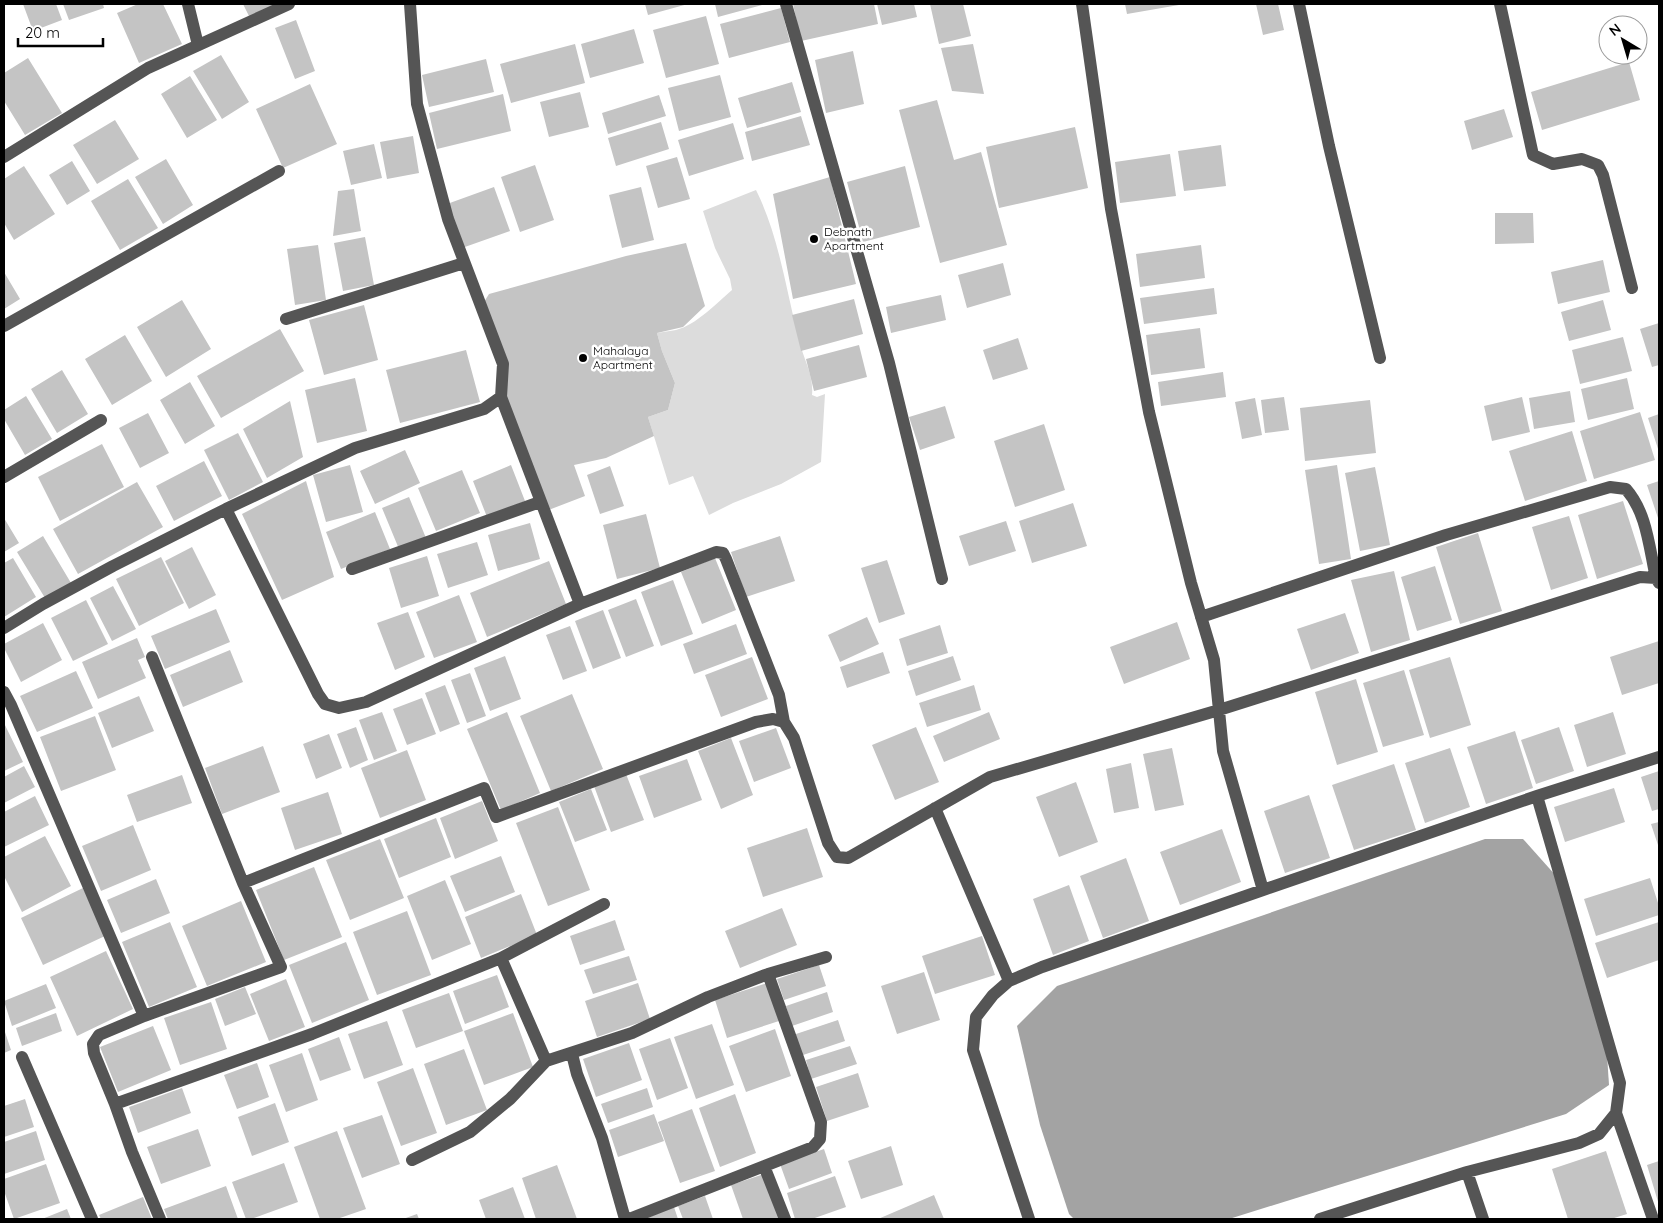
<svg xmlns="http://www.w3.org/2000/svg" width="1663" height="1223" viewBox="0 0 1663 1223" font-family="Quicksand,sans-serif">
<rect width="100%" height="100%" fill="#fff"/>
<path fill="#dcdcdc" d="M756,190C779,236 786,290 799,340C803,358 814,375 812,395L817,397L825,394L821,462L781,484L733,503L709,515L693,476L669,485L648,417L668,410L675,383L662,351L657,333C663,332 670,331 676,330C696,325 717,303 732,290L730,279L715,248L703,211Z"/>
<path fill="#a3a3a3" d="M1485,839H1523L1557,877L1607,1055L1609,1085L1566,1114L1229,1219H1074L1069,1214L1040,1125L1017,1026L1057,986Z"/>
<path fill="#c4c4c4" d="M23,4H56L62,20L33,31Z
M63,4H103L104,8L69,20Z
M138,4H163L182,44L139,63L117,13Z
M243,4H279L250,18Z
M645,4H688L648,15Z
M715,4H766L718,17Z
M793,4H874L878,24L801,41Z
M877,4H914L917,17L882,25Z
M930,4H963L971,36L939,44Z
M1125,4H1178L1179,5L1127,14Z
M1256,4H1278L1284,30L1263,35Z
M781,8L790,42L729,58L720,24Z
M706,16L719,64L666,78L653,30Z
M296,20L315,71L295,79L275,28Z
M634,29L644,63L590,78L581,44Z
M575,44L585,83L511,103L500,64Z
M973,44L984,94L952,91L941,48Z
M853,51L864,104L826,113L815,60Z
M221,55L249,102L222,119L193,71Z
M28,58L62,113L25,135L4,101V73Z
M486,59L494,92L429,107L422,75Z
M1629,62L1640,100L1542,130L1531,92Z
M720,75L731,117L679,131L668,88Z
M190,76L217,120L187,138L161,94Z
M792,82L801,112L747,128L738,98Z
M310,84L337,144L283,168L256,109Z
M580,92L589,127L549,137L540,102Z
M503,94L511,131L437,149L429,113Z
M659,95L666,116L608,134L602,113Z
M937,100L954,160L981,152L1007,245L940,263L899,110Z
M1504,109L1513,137L1472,150L1464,121Z
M801,116L810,145L752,161L745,132Z
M115,120L139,159L97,184L73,145Z
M661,122L669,149L616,166L608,138Z
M733,123L744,159L689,176L678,140Z
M1075,127L1088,188L999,208L986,147Z
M413,136L419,173L387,179L380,142Z
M374,144L382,178L351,185L343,151Z
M1221,145L1226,186L1184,191L1178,151Z
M1170,154L1176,196L1120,203L1115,162Z
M677,157L690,199L658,208L646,166Z
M166,159L193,205L163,224L135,177Z
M72,161L90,191L67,205L49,175Z
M535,165L554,220L520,232L501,177Z
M24,166L55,214L14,240L4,223V179Z
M905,166L920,227L863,242L847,182Z
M830,177L856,284L793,299L773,194Z
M128,179L158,228L120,250L91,201Z
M494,187L510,231L462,248L447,204Z
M641,187L654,240L622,248L609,195Z
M354,189L361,231L333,236L338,191Z
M1495,213H1533L1534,243L1495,244Z
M365,237L374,285L343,291L334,243Z
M686,243L705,306L683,327L657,333L662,351L675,383L668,410L648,417L654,436L606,458L574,465L585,496L546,511L501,397L503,364L484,302L489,294L626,256Z
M318,245L326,300L295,305L287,249Z
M1201,245L1205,278L1140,287L1136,254Z
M1603,260L1610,292L1558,304L1551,272Z
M1003,263L1011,295L967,308L958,275Z
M4,272L20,299L4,309Z
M1214,288L1217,314L1144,324L1140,298Z
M941,295L946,320L891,333L886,307Z
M854,299L863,334L801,351L792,315Z
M182,300L211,349L166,377L137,327Z
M1603,300L1611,330L1569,341L1561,312Z
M364,305L378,360L324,375L309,320Z
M1659,323V365L1652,367L1640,329Z
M1200,328L1205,368L1151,375L1146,335Z
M280,329L304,371L221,418L197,376Z
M125,335L152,381L112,405L85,359Z
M1623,337L1632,371L1580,384L1572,350Z
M1018,338L1028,369L993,380L983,350Z
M859,345L867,377L814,391L806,359Z
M466,350L480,402L400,423L386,370Z
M62,370L88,414L57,433L31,389Z
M1223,372L1226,397L1161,406L1158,382Z
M355,378L367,431L317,443L305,390Z
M1627,378L1634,409L1588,420L1581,389Z
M190,382L215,426L185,444L160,400Z
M1570,391L1575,422L1534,429L1529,398Z
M26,396L52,439L25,455L4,419V410Z
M1284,397L1289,430L1265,433L1261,400Z
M1522,397L1530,432L1492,441L1484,406Z
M1255,398L1262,435L1242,439L1235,402Z
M1370,400L1376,453L1305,461L1300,408Z
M290,401L303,457L267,478L243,429Z
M945,406L955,438L920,450L909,417Z
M1640,412L1655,460L1594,479L1580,431Z
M148,413L169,453L140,468L119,428Z
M1659,414V452L1648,418Z
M1044,424L1065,490L1015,507L994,441Z
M1572,431L1587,481L1525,501L1509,451Z
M238,433L263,482L229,500L204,450Z
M102,444L124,487L60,521L38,477Z
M405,450L420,483L375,504L360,471Z
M204,461L222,496L174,521L156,486Z
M350,465L363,512L326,522L313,475Z
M511,465L525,501L487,517L473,481Z
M1337,465L1351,559L1319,564L1305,470Z
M610,466L624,506L600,514L587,475Z
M1375,467L1390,545L1360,551L1345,473Z
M462,470L480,513L436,531L418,488Z
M306,481L334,577L282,600L242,514Z
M1659,481V521L1647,485Z
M137,482L163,527L78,574L53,529Z
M409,497L426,538L399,549L382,508Z
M1623,501L1643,564L1597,579L1578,515Z
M1073,503L1087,546L1032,563L1019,521Z
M375,512L390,549L341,569L326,532Z
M646,514L660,568L617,579L603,525Z
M1569,516L1588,578L1551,590L1532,527Z
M4,518L19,543L4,552Z
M1006,521L1016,551L969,566L959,536Z
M530,523L540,559L498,571L488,535Z
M1478,533L1502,611L1460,624L1436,547Z
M43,536L71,583L45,598L17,552Z
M780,536L795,581L746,597L731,552Z
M477,542L488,575L448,588L437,554Z
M192,547L216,595L189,609L165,561Z
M427,556L439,596L401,608L389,568Z
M161,557L184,603L139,626L116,579Z
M13,558L36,597L4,617V563Z
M715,558L736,610L702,624L681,572Z
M887,560L905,614L879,623L861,568Z
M549,561L566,604L487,637L470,593Z
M1435,566L1452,620L1417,631L1401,577Z
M1394,571L1410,640L1371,652L1351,580Z
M673,580L693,634L661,646L641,592Z
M113,586L136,629L112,641L90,598Z
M459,595L477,642L434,658L416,612Z
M636,599L654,646L626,657L608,610Z
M86,600L108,644L73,661L51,618Z
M216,609L230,642L165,669L151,636Z
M603,610L621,658L593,669L575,621Z
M408,612L425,657L395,670L377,623Z
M1345,613L1359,653L1311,670L1297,629Z
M867,617L879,644L840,662L828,635Z
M1177,622L1190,659L1124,684L1110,647Z
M43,623L62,660L21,682L4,648V644Z
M736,624L747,654L694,674L683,644Z
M940,625L948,653L907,666L899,639Z
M570,626L587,671L563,680L546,635Z
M137,638L145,657L138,660L146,678L98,699L82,662Z
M1659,641V683L1622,695L1610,657Z
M230,650L243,682L183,707L170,675Z
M883,652L890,673L847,688L840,667Z
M505,656L521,699L490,711L474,668Z
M953,656L961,680L916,696L908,671Z
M752,657L768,699L721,717L705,675Z
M1450,657L1471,725L1430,738L1409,670Z
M1404,670L1424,735L1383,747L1363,683Z
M76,671L93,708L37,732L20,696Z
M470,673L486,716L467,723L451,680Z
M1356,679L1378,752L1337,765L1315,692Z
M445,685L460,724L440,732L425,693Z
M974,685L981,710L927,727L919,703Z
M572,694L603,769L551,791L520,716Z
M139,696L154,731L112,748L98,713Z
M422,698L436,734L407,745L393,709Z
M382,712L397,751L374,760L359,720Z
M507,712L540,793L501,810L467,729Z
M989,712L1000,739L944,762L933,736Z
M1613,712L1626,754L1587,767L1574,725Z
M95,716L116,770L61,791L40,737Z
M4,723L23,762L4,771Z
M356,727L368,760L350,768L337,734Z
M916,727L939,782L895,800L872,745Z
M1559,727L1574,771L1536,784L1521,740Z
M776,728L791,768L754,782L739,741Z
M1515,731L1533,788L1486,804L1467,747Z
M329,734L342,768L316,779L303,744Z
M731,738L753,795L721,809L698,751Z
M263,746L280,792L222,814L205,768Z
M1172,748L1184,805L1155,811L1143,754Z
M1450,748L1470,807L1425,823L1405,763Z
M407,750L426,800L380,818L361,768Z
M687,759L702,800L654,818L639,776Z
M1131,763L1139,808L1114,813L1106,769Z
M1394,764L1416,830L1354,850L1332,785Z
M24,766L35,787L4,803V777Z
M1659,771V809L1652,811L1641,777Z
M626,774L644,820L611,832L594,786Z
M182,775L192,803L137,822L127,795Z
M1076,782L1098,842L1059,857L1036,797Z
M1614,788L1625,822L1565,842L1554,807Z
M591,789L607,830L575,842L559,802Z
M328,792L342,834L295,850L281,808Z
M1309,795L1330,858L1285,873L1264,811Z
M35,796L49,825L4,847V812Z
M482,801L498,841L455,859L440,818Z
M558,807L590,890L548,906L516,823Z
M436,818L451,857L399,878L384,839Z
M1659,822V848L1651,824Z
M133,825L151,870L101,891L82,846Z
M807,828L823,877L763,897L747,848Z
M1222,829L1241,882L1180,905L1160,852Z
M45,836L71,886L22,912L4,876V857Z
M380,839L404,898L350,920L326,860Z
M501,856L515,892L465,912L450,876Z
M1126,858L1149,921L1103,938L1080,876Z
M314,867L342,937L284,960L256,890Z
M1650,878L1659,906V915L1596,936L1584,899Z
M156,879L170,913L121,933L107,900Z
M445,880L471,944L432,960L407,896Z
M1069,885L1089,941L1053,955L1033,899Z
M83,888L105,936L43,965L21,918Z
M521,894L537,935L481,958L465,917Z
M241,901L266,962L207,986L182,926Z
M782,908L797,945L740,968L725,931Z
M407,911L431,975L377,995L353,932Z
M615,920L625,950L580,965L570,936Z
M170,922L197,987L149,1007L122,942Z
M1659,922V960L1607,978L1595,943Z
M982,936L995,975L935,994L922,956Z
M346,942L369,1000L312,1023L289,965Z
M106,951L133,1009L77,1036L50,977Z
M629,956L637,980L593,994L584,970Z
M819,965L826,986L784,1000L777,979Z
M924,972L940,1020L897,1034L881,986Z
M497,975L509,1007L465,1024L453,991Z
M286,979L305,1027L269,1041L250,994Z
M638,983L650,1019L597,1037L585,1001Z
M767,983L779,1021L727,1038L715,1000Z
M46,984L56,1008L12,1026L4,1001Z
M245,987L256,1014L225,1026L215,999Z
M827,992L833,1012L792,1026L786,1006Z
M449,993L463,1031L416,1048L402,1010Z
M211,1002L227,1049L180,1065L164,1018Z
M56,1013L62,1031L22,1046L16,1028Z
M513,1013L533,1067L484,1085L464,1031Z
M838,1020L845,1041L800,1056L793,1035Z
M387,1021L403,1065L364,1079L348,1034Z
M712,1024L734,1085L696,1099L674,1037Z
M153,1026L171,1070L118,1092L100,1047Z
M4,1029L11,1050L4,1053Z
M775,1029L791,1076L746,1092L729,1046Z
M339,1037L351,1070L320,1081L308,1049Z
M670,1038L688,1088L657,1100L639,1049Z
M629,1043L642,1080L596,1097L583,1059Z
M850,1046L857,1064L811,1079L806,1060Z
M464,1049L487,1110L446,1125L424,1064Z
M302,1053L318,1100L286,1112L269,1065Z
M257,1063L269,1097L237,1109L224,1075Z
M413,1068L437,1133L401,1146L377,1082Z
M858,1073L869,1107L827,1121L816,1087Z
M182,1088L191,1113L138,1133L129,1107Z
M647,1088L653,1107L608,1123L601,1104Z
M735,1094L756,1153L720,1167L699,1108Z
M25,1099L34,1127L4,1137V1106Z
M275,1103L289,1142L252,1156L238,1117Z
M692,1109L715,1171L680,1183L658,1122Z
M654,1114L664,1141L618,1157L609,1130Z
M382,1115L400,1164L362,1178L343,1128Z
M198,1129L211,1166L161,1184L147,1147Z
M36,1131L45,1160L4,1174V1142Z
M337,1131L366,1209L337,1219H320L294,1147Z
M891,1146L903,1185L861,1199L848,1161Z
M824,1149L832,1173L789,1189L780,1164Z
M1606,1151L1627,1214L1611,1219H1568L1552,1169Z
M1659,1161V1205L1647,1165Z
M284,1163L298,1202L251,1219H246L232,1182Z
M46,1164L60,1203L14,1219L4,1191V1179Z
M557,1165L577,1219H536L522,1178Z
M764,1174L780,1219H743L731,1185Z
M835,1176L846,1207L812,1219H795L787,1193Z
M226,1186L238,1219H168L164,1209Z
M513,1187L525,1219H486L479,1200Z
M934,1195L944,1219H878Z
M705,1196L713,1219H683L678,1206Z
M143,1197L152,1219H101L99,1215Z
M674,1207L678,1219H644Z
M67,1209L71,1219H42Z
M417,1214L419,1219H403Z"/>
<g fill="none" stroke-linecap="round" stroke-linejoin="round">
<path stroke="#555" stroke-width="12" d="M188,4L198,45
M786,4L889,363L942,579
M1082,4L1111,209L1149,412L1191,583L1214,660L1223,751L1263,890L1537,796L1659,757
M1299,4L1329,146L1380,358
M1500,4L1533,155L1553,164L1582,159L1598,165L1603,175L1632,288
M4,157L148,68L289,4
M286,319L464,263
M4,326L279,171
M501,397L580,604
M4,477L101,420
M226,509L318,694L325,704L339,708L366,702L580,604L716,552L723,553L726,559L779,695L784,722
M352,569L540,502
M1201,617L1446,535L1610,487L1626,489C1647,513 1649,547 1656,578
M4,628L43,604L113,566L226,509L355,448L484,409L501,397L503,364L448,219L417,104L410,4
M4,692L11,705L144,1016L281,967L243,883L152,657
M935,808L1009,981
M243,883L484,788L496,817L756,722L773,719L784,722L794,738L828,843L837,857L848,858L990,777L1219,710L1640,577L1656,578L1659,583
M501,958L546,1061
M768,974L826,957
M572,1054L577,1074L602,1138L625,1219
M22,1057L92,1219
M115,1104L94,1053L93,1044L99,1035L144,1016
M1616,1113L1653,1219
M412,1160L470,1132L510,1099L546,1061L632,1033L708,997L768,974L821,1122L820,1139L813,1147L629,1219
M764,1166L785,1219
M1467,1172L1483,1219
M160,1219L132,1152L115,1104L312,1034L501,958L604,904
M1029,1219L973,1050L976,1017L993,995L1009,981L1042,967L1263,890
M1320,1219L1467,1172L1579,1143L1599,1134L1616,1113L1620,1083L1537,796"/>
</g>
<g fill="#000" stroke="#fff" stroke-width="2">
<circle cx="814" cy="239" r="5"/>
<circle cx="583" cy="358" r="5"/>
</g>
<g text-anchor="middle" stroke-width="5" stroke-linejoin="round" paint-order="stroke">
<g font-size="12" fill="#000" stroke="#fff" text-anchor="start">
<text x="824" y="236">Debnath<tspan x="824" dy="14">Apartment</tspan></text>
<text x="593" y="355">Mahalaya<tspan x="593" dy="14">Apartment</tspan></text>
</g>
</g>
<rect width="1663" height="1223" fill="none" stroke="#000000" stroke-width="10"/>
<g transform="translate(1623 40) rotate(322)"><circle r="24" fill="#ffffff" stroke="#999999"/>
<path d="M0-4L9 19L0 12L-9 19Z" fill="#000000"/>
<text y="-8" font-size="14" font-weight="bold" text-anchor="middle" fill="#000000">N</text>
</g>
<path d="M18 38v8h85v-8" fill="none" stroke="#000000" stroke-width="2.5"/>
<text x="25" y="38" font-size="15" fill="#000000" stroke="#ffffff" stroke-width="4" paint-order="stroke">20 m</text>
</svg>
